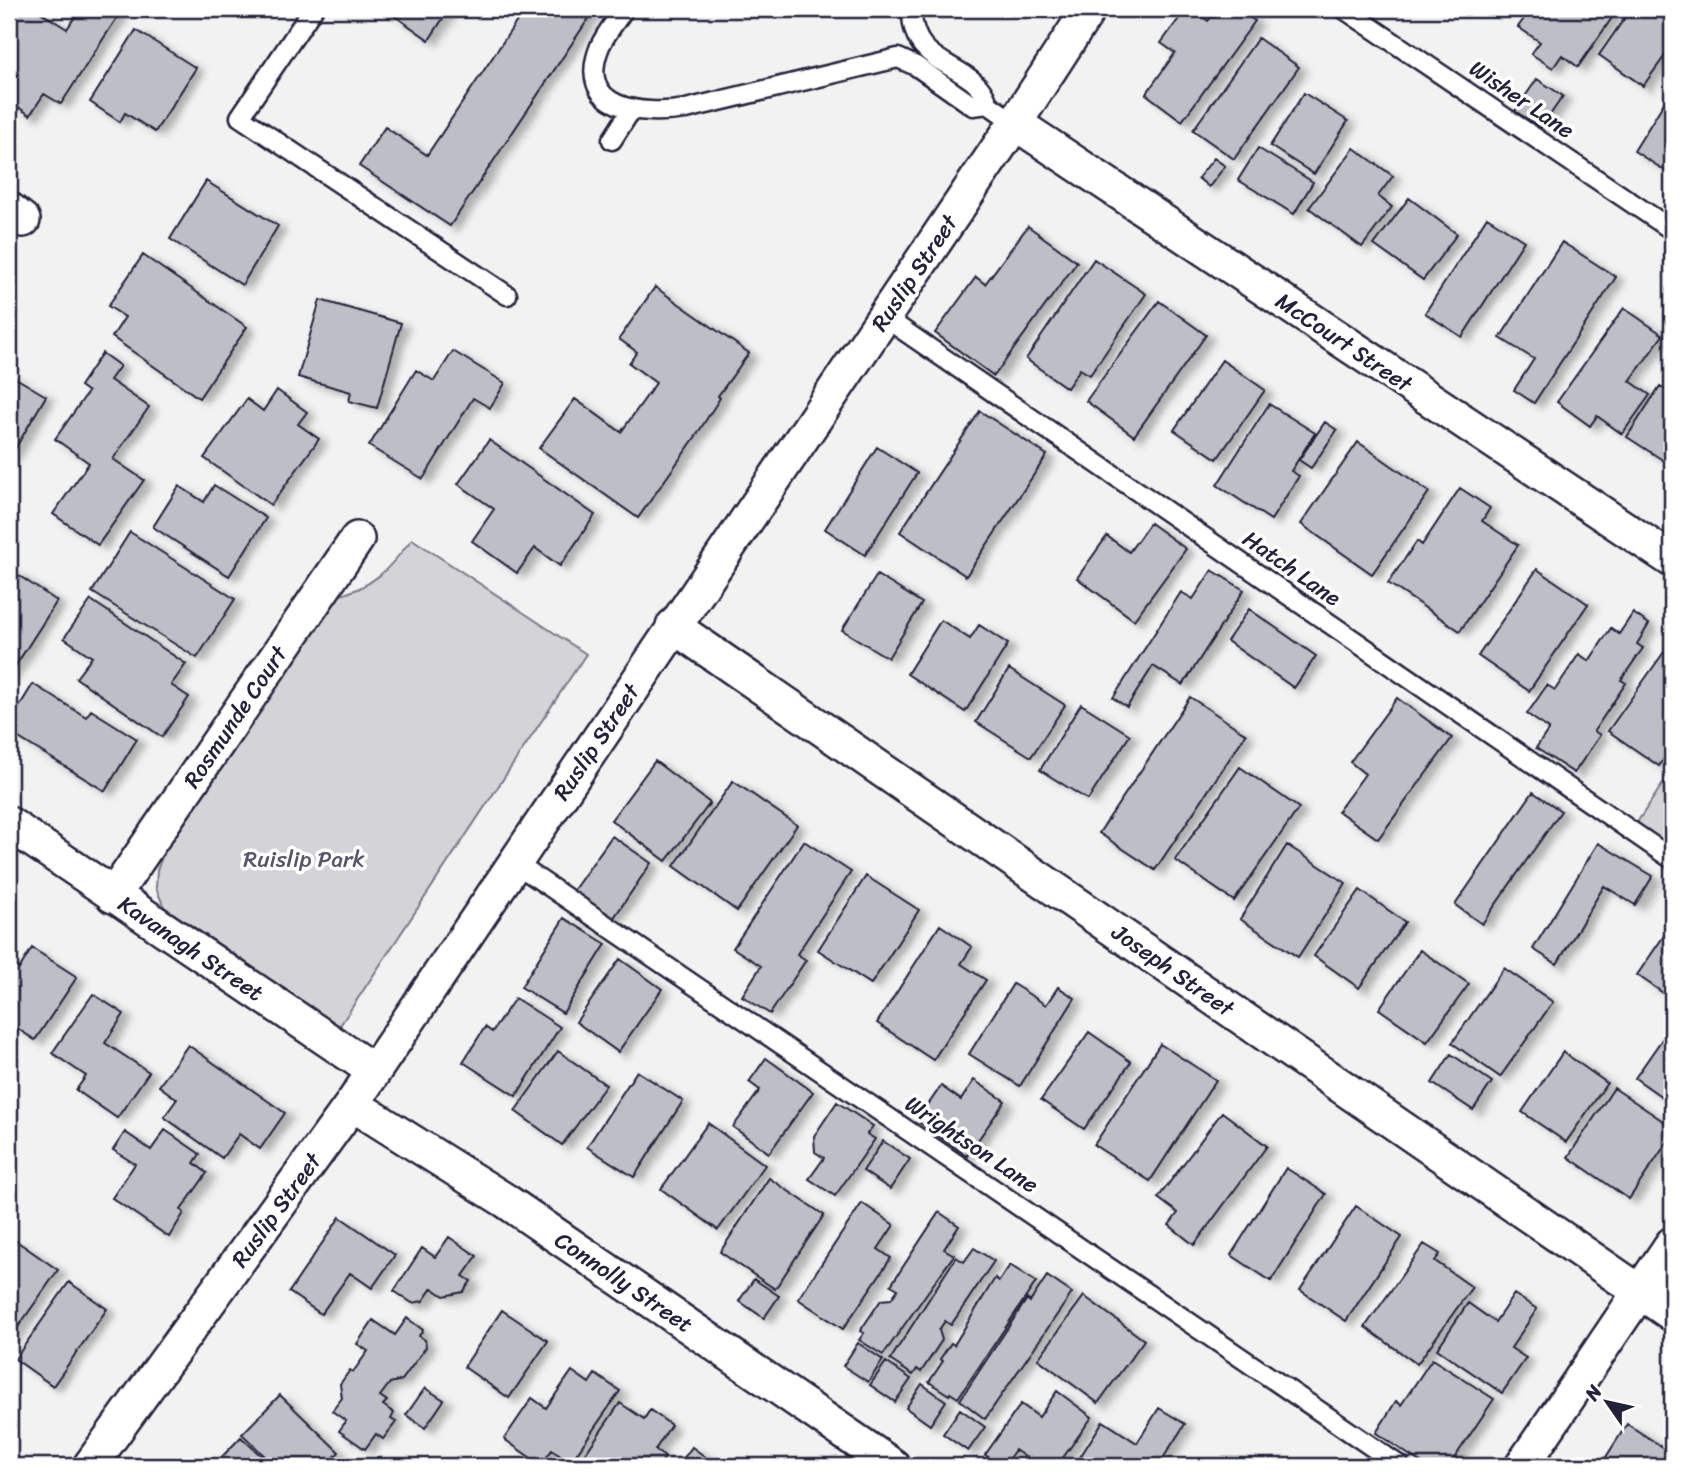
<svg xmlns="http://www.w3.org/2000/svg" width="1681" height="1475" viewBox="0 0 1681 1475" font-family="Sriracha,sans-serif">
<defs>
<filter id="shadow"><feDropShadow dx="8" dy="4.5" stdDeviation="3.5" flood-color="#0004"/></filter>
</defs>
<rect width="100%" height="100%" fill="#f2f2f3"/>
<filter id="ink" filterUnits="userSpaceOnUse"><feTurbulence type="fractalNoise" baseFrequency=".0143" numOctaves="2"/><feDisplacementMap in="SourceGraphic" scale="14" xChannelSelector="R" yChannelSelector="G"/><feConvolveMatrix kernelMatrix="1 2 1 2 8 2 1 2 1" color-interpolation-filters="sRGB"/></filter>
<g filter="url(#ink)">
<path fill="#d3d3d8" stroke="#7a7a8a" stroke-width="2" d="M412,539L586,654L337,1030L169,919L156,888L157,870L166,847L332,597C372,589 388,570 412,539Z
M1672,770V848L1636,824Z"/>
<path fill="#bebec6" stroke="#22223b" stroke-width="2" filter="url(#shadow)" d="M20,9H35L67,29L80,9H114L120,13L61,104L44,94L30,115L9,101V26Z
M385,9H449L429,40Z
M525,9H595L450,226L359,166L385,127L427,155Z
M1186,9H1192L1208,21L1218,9H1238L1255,21L1182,121L1146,94L1175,53L1161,43Z
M1531,9H1618L1578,67L1562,55L1553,68L1531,54L1540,42L1518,27Z
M1631,9H1672V46L1643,86L1599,55Z
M136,30L196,68L155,132L125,113L120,122L90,102Z
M1258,38L1299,67L1234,159L1193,130Z
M1537,79L1563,96L1541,128L1515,111Z
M1672,90V175L1634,151Z
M1304,93L1348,121L1314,174L1270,146Z
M1258,148L1313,182L1294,214L1238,180Z
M1354,148L1393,176L1378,196L1392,207L1362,247L1309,208Z
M1214,158L1225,166L1209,187L1198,178Z
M206,181L278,226L242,285L170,239Z
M1409,198L1457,234L1423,280L1374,245Z
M1487,217L1524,241L1462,337L1425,313Z
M1028,226L1077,262L994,376L935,333L976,277L985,284Z
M1562,242L1616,277L1534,403L1514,390L1534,359L1500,338Z
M143,255L247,327L199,398L112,337L125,317L108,306Z
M1094,259L1146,294L1090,375L1080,369L1067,388L1026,359Z
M655,287L749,353L718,396L720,398L696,436L638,518L539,448L575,399L621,432L656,383L629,363L637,352L619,339Z
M320,300L401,323L377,408L349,401L351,392L298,377Z
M1159,301L1206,335L1134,436L1086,401Z
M1624,308L1663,335L1630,381L1650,395L1622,434L1597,416L1590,426L1557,402Z
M453,351L505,383L490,408L473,398L423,479L369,446L416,370L434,381Z
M102,353L120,366L110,380L149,407L113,459L144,480L98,545L53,514L89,463L55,439L88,392L80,386Z
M1222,360L1265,390L1217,459L1174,430Z
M9,374L46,396L9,459Z
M1660,386L1672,394V466L1627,437Z
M277,390L307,412L298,424L319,439L271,505L204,458L247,399L263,411Z
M1269,404L1315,433L1291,471L1299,476L1271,520L1217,485Z
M980,411L1047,455L966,576L900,532Z
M1325,422L1337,430L1311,468L1299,460Z
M489,440L595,515L560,566L535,548L517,573L472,541L494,509L458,484Z
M1358,442L1429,492L1372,574L1301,524Z
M877,447L917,473L865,555L825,529Z
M214,485L266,518L229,576L153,527L179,486L204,502Z
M1460,488L1490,508L1482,521L1518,545L1460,631L1388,583L1417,541L1422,545Z
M1150,523L1186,549L1134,620L1077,578L1107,536L1129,552Z
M130,532L235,599L197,658L92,592Z
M9,569L57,601L9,676Z
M1537,569L1588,604L1529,691L1478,656Z
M1212,570L1244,590L1183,685L1153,666L1127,707L1113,698L1181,592L1193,599Z
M877,575L922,603L888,658L842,630Z
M91,600L186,664L171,685L189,697L162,737L76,678L92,657L64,638Z
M1249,609L1316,656L1294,688L1227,641Z
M1633,613L1649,624L1637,644L1643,648L1621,680L1626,683L1594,731L1600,735L1574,773L1536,748L1549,729L1527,714L1547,685L1555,690L1579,654L1589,661L1611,628L1619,634Z
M941,620L970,639L979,625L1008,644L965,712L907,674Z
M1664,652L1672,657V747L1659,766L1608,731Z
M1009,669L1065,705L1031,757L976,722Z
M33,684L86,717L91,710L137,739L105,791L9,732V723Z
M1190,697L1246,734L1155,870L1099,833Z
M1397,698L1452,738L1378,839L1338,811L1365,774L1350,762Z
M1081,704L1130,735L1088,800L1040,770Z
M655,761L710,803L666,861L611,820Z
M1240,767L1299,808L1234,901L1175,860Z
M733,781L797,825L737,911L674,866Z
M1533,792L1561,811L1482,924L1455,905Z
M612,836L651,863L613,919L573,891Z
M804,841L851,872L797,954L806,960L770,1014L742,996L761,966L733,948Z
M1598,843L1653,876L1635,905L1604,886L1557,964L1533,949Z
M1287,845L1346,883L1298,957L1240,919Z
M866,876L919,910L871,984L818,950Z
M1360,890L1405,922L1359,988L1314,956Z
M564,918L606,944L563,1013L521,987Z
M1672,924V999L1637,975Z
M940,925L972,947L961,964L986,980L933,1060L877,1023Z
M32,948L77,977L35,1040L9,1023V962L19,969Z
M1420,950L1469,984L1427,1042L1379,1009Z
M620,959L662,989L618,1052L576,1022Z
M1504,968L1553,1002L1500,1077L1452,1043Z
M1013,984L1046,1005L1058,987L1075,998L1020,1086L969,1054Z
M93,994L124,1014L105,1043L149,1072L117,1118L76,1090L86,1076L52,1053Z
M515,998L560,1027L516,1096L463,1062L485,1027L492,1032Z
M1672,1025V1104L1635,1078Z
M1089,1032L1131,1062L1084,1129L1041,1100Z
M1160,1044L1216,1080L1150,1181L1094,1145Z
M188,1045L285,1113L260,1149L239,1134L222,1158L164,1117L177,1099L159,1086Z
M558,1051L606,1085L562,1145L515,1111Z
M1563,1052L1607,1083L1566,1142L1522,1112Z
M1451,1054L1492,1082L1473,1110L1432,1083Z
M766,1058L813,1092L769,1153L733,1127L760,1090L749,1082Z
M637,1071L683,1101L634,1177L587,1147Z
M974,1080L1005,1101L967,1156L917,1121L941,1086L961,1100Z
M1614,1088L1672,1127V1135L1629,1199L1568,1157Z
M837,1102L873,1126L867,1134L875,1139L835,1196L809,1179L824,1158L815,1152L814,1136Z
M1222,1112L1267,1146L1194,1245L1169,1225L1178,1213L1158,1198Z
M708,1123L765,1165L718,1230L661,1189Z
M165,1130L200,1154L194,1163L207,1173L181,1210L184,1213L169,1237L112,1198L135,1164L113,1150L125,1132L151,1150Z
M883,1141L910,1159L890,1189L863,1171Z
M1286,1168L1326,1194L1271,1281L1231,1255Z
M769,1178L824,1215L775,1289L720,1252Z
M862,1203L894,1225L878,1249L891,1258L843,1329L798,1299Z
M1356,1206L1402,1237L1346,1321L1300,1290Z
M939,1212L959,1226L944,1249L954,1255L883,1355L859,1340L864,1333L860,1331L881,1300L891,1299L898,1289L891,1285Z
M340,1217L395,1255L372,1288L350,1273L321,1314L289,1292Z
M449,1237L477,1256L463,1276L471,1281L463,1292L444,1296L432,1288L423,1301L412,1303L394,1291L422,1248L435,1257Z
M15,1240L58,1270L9,1340V1248Z
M1424,1244L1440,1254L1435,1261L1472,1287L1417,1364L1365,1327Z
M974,1248L994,1261L951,1325L945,1321L939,1330L942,1340L921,1372L917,1369L913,1375L890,1360L956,1257L964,1262Z
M1010,1265L1036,1282L958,1398L950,1393L949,1395L929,1382L943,1361L940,1359L951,1343L954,1345L995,1278L999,1281Z
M1047,1276L1072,1293L985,1419L960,1400L1027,1299L1030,1302Z
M754,1279L779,1296L764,1318L739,1301Z
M69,1282L107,1309L53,1386L15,1359Z
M1514,1294L1537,1309L1511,1348L1526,1358L1502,1393L1437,1349L1468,1303L1495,1322Z
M1084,1296L1144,1340L1098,1403L1038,1359Z
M502,1310L548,1341L509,1398L464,1367Z
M407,1318L423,1330L419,1336L425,1340L426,1347L402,1380L390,1383L380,1396L387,1401L383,1405L394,1413L391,1419L396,1422L383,1439L376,1434L365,1449L339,1431L346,1421L332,1411L342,1398L340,1384L350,1370L353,1372L368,1351L357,1344L373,1320L395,1335Z
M858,1343L883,1360L868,1382L843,1366Z
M1432,1359L1494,1399L1449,1466H1426L1376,1433L1396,1401L1401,1405Z
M886,1362L911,1379L895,1402L870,1385Z
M572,1371L589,1383L595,1374L620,1391L570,1463L552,1450L541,1465L504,1439L532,1398L546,1408Z
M922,1384L946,1401L930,1425L906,1408Z
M425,1388L444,1400L425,1428L406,1415Z
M1057,1391L1092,1417L1057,1466H1038L1015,1450L1003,1466L985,1455L1021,1404L1039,1417Z
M280,1395L339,1452L326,1466H275L242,1434Z
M620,1403L644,1419L650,1410L671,1425L655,1450L665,1457L659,1466H577Z
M1159,1408L1185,1424L1158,1466L1075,1465L1103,1421L1137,1443Z
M960,1409L985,1427L968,1451L943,1434Z
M1627,1424L1672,1453V1466L1601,1465Z
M241,1437L272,1466H213Z
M692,1447L715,1464L713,1466H678Z"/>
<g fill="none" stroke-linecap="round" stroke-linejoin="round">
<g stroke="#22223b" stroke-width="23">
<path id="lane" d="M313,9L240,117L507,295
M624,9C616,21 606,33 600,46C574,110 643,116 686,109L898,58L916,66L973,106L988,104L1015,123
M912,9C910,71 976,60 988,104
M1344,9L1672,230
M612,140L631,110
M884,317L1672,859
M515,863L1400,1466"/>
</g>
<g stroke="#22223b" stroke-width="38">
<path id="street" d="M1015,123L1672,560
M9,209L23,220
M673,626L1672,1314
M9,824L374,1071
M113,896L357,539
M352,1104L506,1201L893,1466
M90,1466L352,1104L1015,123L1089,9
M1522,1466L1672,1244"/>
</g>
<use href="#lane" stroke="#fff" stroke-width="18"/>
<use href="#street" stroke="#fff" stroke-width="33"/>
</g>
</g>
<g text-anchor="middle" stroke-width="7" stroke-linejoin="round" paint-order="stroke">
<g font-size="23" fill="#22223b" stroke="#fff">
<text transform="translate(1522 99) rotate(34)" y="8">Wisher Lane</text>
<text transform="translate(914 273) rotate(-56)" y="8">Ruslip Street</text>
<text transform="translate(1344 342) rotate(34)" y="8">McCourt Street</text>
<text transform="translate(1292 568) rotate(35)" y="8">Hatch Lane</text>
<text transform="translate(235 717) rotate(-56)" y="8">Rosmunde Court</text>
<text transform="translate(596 742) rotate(-56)" y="8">Ruslip Street</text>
<text transform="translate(191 948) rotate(34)" y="8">Kavanagh Street</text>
<text transform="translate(1173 970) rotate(35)" y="8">Joseph Street</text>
<text transform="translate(972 1144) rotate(34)" y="8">Wrightson Lane</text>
<text transform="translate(276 1210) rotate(-54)" y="8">Ruslip Street</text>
<text transform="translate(624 1282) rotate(34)" y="8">Connolly Street</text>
</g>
<g font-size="23" fill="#57576a" stroke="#fff">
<text x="304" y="867">Ruislip Park</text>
</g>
</g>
<rect width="1681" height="1475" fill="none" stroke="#fff" stroke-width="35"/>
<rect x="18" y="18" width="1646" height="1440" fill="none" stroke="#22223b" stroke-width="2.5" filter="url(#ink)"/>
<g transform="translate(1607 1402) rotate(304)" stroke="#ffffff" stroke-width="5" paint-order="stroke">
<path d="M0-5L12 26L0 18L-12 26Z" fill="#22223b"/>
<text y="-10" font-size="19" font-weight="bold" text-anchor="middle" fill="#22223b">N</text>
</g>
</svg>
